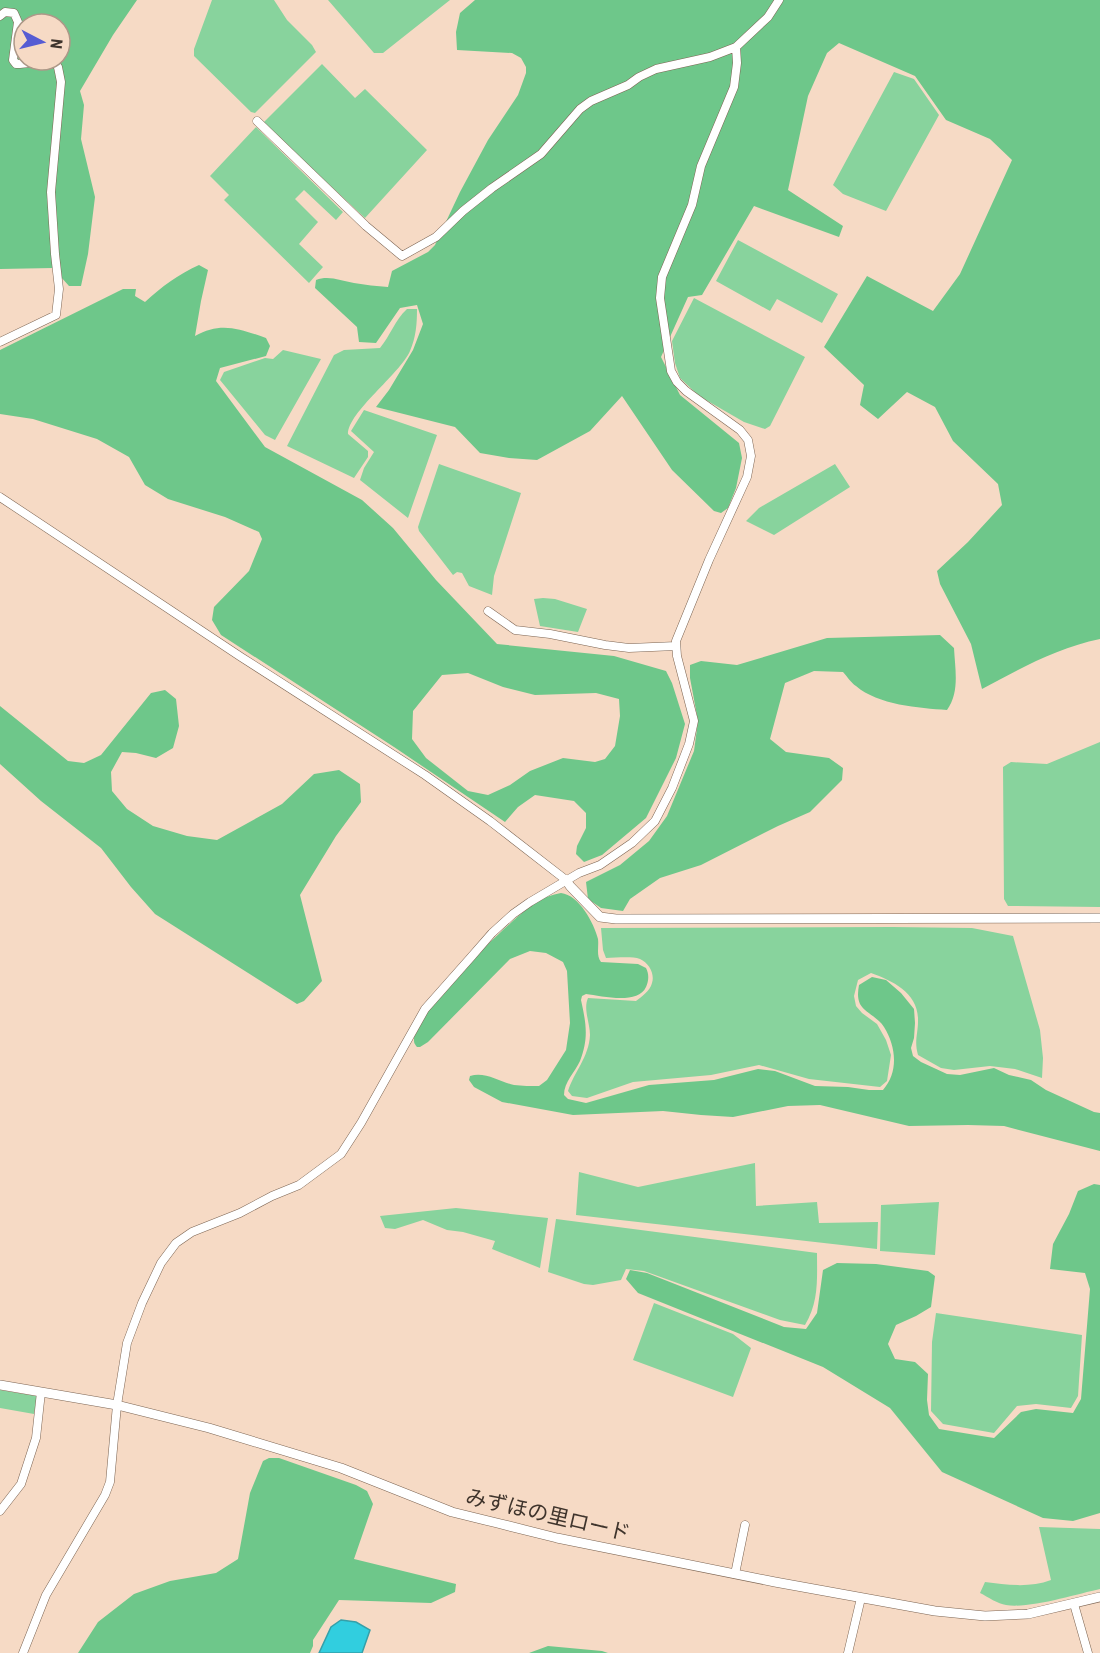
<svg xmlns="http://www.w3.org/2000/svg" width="1100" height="1653" viewBox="0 0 1100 1653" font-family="'Roboto Condensed','Noto Sans JP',sans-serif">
<rect width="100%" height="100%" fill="#f6dac5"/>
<path fill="#88d39d" d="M212,0H274L287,20L312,45L316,52L255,113L251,112L194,56V49Z
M328,0H450L383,53H374Z
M322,64L355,98L365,89L427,150L365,218L263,123Z
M894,72L914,79L939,115L886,211L843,194L833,185Z
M256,127L343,212L336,220L304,190L295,199L318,222L299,244L323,267L309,283L224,200L229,195L210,176Z
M738,240L838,294L822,323L777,299L770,311L716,281Z
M694,298L805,357L770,426L765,429L744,422L699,396L680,378L675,363L672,341Z
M407,309H417C417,324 416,337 410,351C400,374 348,412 348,434L368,451V457L354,478L287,446L334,355L344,350L380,348C390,336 395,320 407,309Z
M283,350L321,359L275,440L265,435L220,380L224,372L265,358L273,359Z
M364,410L437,435L408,518L360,480L364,468L374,452L351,431Z
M439,464L521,493L494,576L492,595L469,586L462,573L457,572L453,575L419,531L418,527Z
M835,464L850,487L774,535L746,521L759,508Z
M543,598L555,599L587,609L578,632L540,626L534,599Z
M1100,742V907L1008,906L1004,899L1003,767L1011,762L1047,764Z
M892,927L972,928L1013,936L1040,1030L1043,1058L1042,1078L1015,1069L990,1066L954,1070L941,1068L918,1055C914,1041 918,1034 918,1021C919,993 893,981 871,973L858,980L854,996L856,1006L862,1013L877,1024L886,1040L891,1055L887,1081L880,1087L809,1079L759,1065L711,1075L633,1082L587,1098L572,1096L568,1091C574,1072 589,1057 590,1035C590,1023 583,1009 588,998L636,1001C641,997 650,991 652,983C655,974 649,963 640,959C631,956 616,958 606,958L603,950L601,928Z
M755,1163L756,1206L817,1202L819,1223L878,1222L877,1249L576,1215L579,1172L638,1187Z
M939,1202L935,1255L880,1251L881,1205Z
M456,1208L548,1218L540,1268L492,1249L495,1241L463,1232L447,1230L423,1220L395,1229L385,1228L380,1216Z
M556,1219L817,1253C817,1279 819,1302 805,1325L780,1320L644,1271L626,1269L621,1280L593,1285L584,1284L548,1272Z
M654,1303L733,1334L751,1348L733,1397L633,1360Z
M936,1313L1082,1335L1078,1396L1071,1408L1036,1404L1017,1406L994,1433L943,1424L931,1411L932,1342Z
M0,1390L37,1396L34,1414L0,1408Z
M1039,1527L1100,1529V1589C1077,1594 1029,1609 1006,1605C998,1604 988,1597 980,1593L985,1582C1007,1585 1030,1588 1051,1580Z"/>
<path fill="#6ec78a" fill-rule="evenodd" d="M0,0H137L113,35L80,91L84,105L81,139L95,197L88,254L81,286H69L53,268L0,269ZM24,24H60V60H24Z
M475,0H1100V639C1057,648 1019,669 982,689L971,644L940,584L937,571L968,542L1002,505L998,484L953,441L935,407L907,392L878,419L860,405L864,385L824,347L867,276L933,311L960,274L1012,160L990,139L946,120L915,76L839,43L827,53L808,96L788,190L843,226L839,237L754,206L702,295L688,297L661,357L680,395L739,443L742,458L736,488L728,508L721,513L714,511L672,470L622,396L590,431L537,460L509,458L480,453L455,427L376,407L389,390L413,350L423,324L417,305L400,308L376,343L359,342L357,327L315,288L316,280C329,275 341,281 354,283C365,285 377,286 388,287L392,271L428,252L435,245L460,192L488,140L518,95L526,73V67L521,58L512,53L457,50L456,32L460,13Z
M199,265L208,270L201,301L195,336C221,321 240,329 266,338L270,346L266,356L220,368L216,381L265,447L362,500L393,528L436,580L497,644L614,656L666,671L672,683L685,724L676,758L646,818L602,855L584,862L576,854L577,846L586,828V813L574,801L535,795L518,807L505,822L394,747L221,635L212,620L214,607L249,571L262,539L259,532L225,517L168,499L145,485L129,457L97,439L33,419L0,414V350L123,289H136L135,296L145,302C161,287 179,274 199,265ZM468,673L503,687L535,695L596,693L619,699L620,716L615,746L605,759L595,762L563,758L530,771L510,785L488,795L468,791L426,758L412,739L413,711L442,675Z
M940,635L954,648C955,669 960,692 947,710C919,708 878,705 856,686C851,683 847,676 843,672L814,671L785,683L770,739L786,752L829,758L843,768L842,780L810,812L778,826L701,865L660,878L630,899L623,911L601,908L588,899L586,882L620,865L649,841L667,816L694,751L698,721L690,678V665L701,661L737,665L827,638Z
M165,690L176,699L179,726L173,748L156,758L136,753L122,752L111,772L112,791L127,809L153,826L187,836L217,840L282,804L314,774L339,770L360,784L361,802L336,836L300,895L322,981L304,1001L297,1004L155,914L131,887L101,848L41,801L0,764V706L68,761L84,763L101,755L151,693Z
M561,893C579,895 594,923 598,939C599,947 596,955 601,962L638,964L646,968C649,974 649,980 646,987C638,1005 602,996 586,994L582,996L581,1000C586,1023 589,1038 580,1061C575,1072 564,1082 564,1095L568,1099L586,1103L649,1085L714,1080L758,1069L775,1071L815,1086L848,1087L869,1090H883C899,1072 896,1046 884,1027C878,1017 865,1013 860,1004C857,997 858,991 859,985L872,977L886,980L901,993L914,1009L915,1023L914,1038L911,1048L913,1056L921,1062L947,1074L960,1075L994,1068L1009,1075L1031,1080L1046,1090L1094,1112L1100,1113V1151L1004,1126L968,1125L909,1126L820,1105L788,1106L733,1117L701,1115L663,1111L573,1115L502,1102L474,1087L469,1080L470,1076C485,1071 500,1082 514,1085C522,1086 531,1086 539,1086L547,1080L566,1050L570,1023L567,971L563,962L546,953L530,951L510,959L428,1042L420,1047H417C414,1043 414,1043 414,1038C418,1009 510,920 536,902C544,897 552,895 561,893Z
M1094,1184L1100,1185V1513L1073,1521L1043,1518L942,1472L890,1408L823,1367L638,1293L626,1279L630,1270L647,1273L784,1327L806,1329L817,1313L823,1270L837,1263L876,1264L928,1271L935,1276L931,1307L916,1316L896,1325L888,1344L895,1359L915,1362L928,1374L927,1400L929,1415L939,1429L994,1438L1021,1412L1036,1409L1073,1413L1081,1399L1090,1289L1085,1273L1050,1269L1053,1244L1069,1214L1078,1191Z
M269,1458H279L356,1485L367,1491L373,1504L354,1559L456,1584L455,1592L431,1603L339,1600L313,1640V1646L310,1653H78L98,1622L134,1594L170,1581L216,1573L238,1559L250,1493L263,1461Z
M548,1646L602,1651L608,1653H529Z"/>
<path fill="#31cedf" stroke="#35a0a9" stroke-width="1.5" d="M341,1620L356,1622L370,1630L362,1653H319L331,1627Z"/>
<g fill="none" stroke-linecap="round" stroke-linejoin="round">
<g stroke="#7d6553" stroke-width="9">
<path id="minor" d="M0,16L5,12L14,13L18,22L13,60L16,64C28,64 39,61 52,60L58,67L61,82L51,192L55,254L59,289L56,315L0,342
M257,121L366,226L402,256L436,237L463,211L492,188L541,154L580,109L591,101L628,85L639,77L656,69L710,57L736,47L768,17L779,0
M0,497L241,657L425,775L490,821L566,880
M488,611L515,630L550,634L605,645L629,648L676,646
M0,1511L21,1484L36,1438L41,1392
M735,1574L745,1525
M1074,1604L1088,1653
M23,1653L46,1595L105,1495L110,1482L117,1405L127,1343L142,1303L161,1263L176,1243L192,1232L240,1213L272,1196L299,1185L341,1154L361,1123L425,1009L472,956L492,933L513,914L530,902L579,873L600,865L632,843L655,821L672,788L689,744L694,721L677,656L676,641L709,560L747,477L751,456L748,440L740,430L686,391L677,382L671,371L660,298L662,277L692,205L701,166L734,87L737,63L736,47
M848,1653L861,1598"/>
</g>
<g stroke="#7d6553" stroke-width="10">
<path id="tertiary" d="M566,880L570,886L600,917L616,919L1100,918
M0,1385L117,1405L209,1428L341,1468L452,1512L497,1523L557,1538L775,1582L935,1611L985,1616L1028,1614L1100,1597"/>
</g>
<use href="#minor" stroke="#fff" stroke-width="8"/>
<use href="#tertiary" stroke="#fff" stroke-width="9"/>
</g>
<g text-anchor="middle" stroke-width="4.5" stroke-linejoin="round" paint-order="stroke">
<g font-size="21" fill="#3f342c" stroke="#f6dac5">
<text transform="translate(548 1515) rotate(13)" y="7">みずほの里ロード</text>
</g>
</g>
<g transform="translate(42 42) rotate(97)"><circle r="28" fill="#f6dac5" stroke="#ad9888" stroke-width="1.5"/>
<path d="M0-4.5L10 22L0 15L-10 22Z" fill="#565cd3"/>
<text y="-9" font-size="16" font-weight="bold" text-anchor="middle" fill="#3f342c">N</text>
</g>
</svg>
